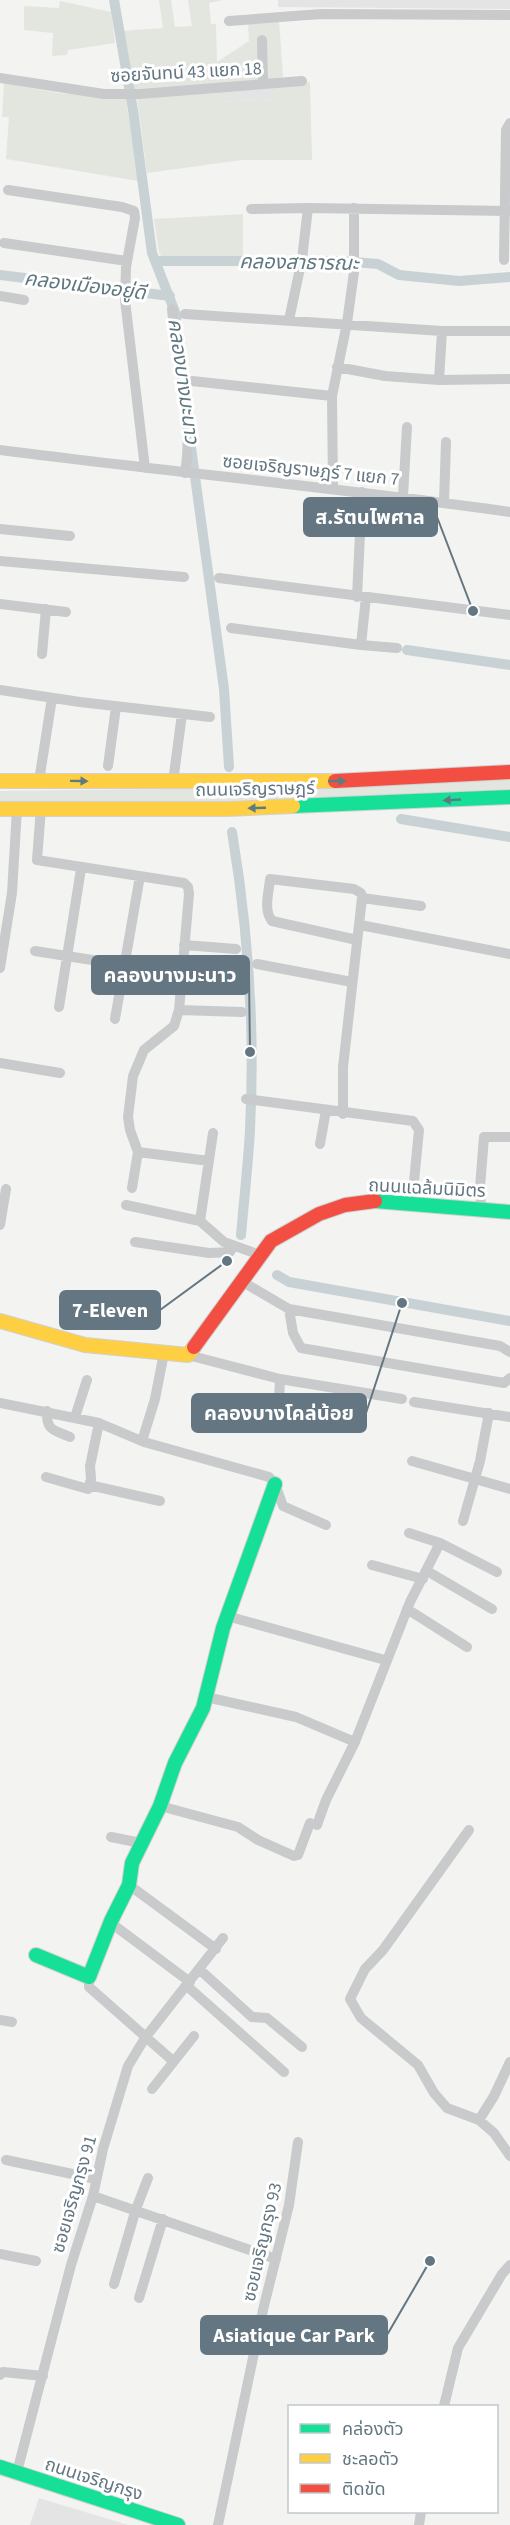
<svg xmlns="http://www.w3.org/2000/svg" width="510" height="2525" viewBox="0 0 510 2525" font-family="'Source Sans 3','Noto Sans Thai',sans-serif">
<rect width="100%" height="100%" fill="#f3f3f1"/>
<path fill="#e3e4e3" d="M278,0H510V9L278,7Z
M275,87L276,99L218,102L217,90Z
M39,2498L128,2525H30Z"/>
<path fill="#e2e6df" d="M159,0H171L175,27L192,26L188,0H223L209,3L211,24H216L217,62L249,41L248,23L279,20L283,77L258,81L134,89L122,31L163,28Z
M60,1L111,12L115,43L68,50L67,55L52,56L53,33L24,30V6L59,8Z
M310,82L312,160H242L147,173L137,98L217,90L219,102L275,99V87Z
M4,83L58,93L126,99L138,181L6,159L9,117H2Z
M243,214V256H161L159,252L154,219Z
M510,776V789L204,802H0V791L247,788Z"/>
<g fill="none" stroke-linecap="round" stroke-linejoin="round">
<path stroke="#c8d2d4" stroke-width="10" d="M114,0L133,110L152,253L177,317
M156,261H341L378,264L399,275L459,281L510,277
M0,275L170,296
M190,440L224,689L229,767
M407,650L510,665
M401,819L510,837
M232,832C248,928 255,1033 250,1130C248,1165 244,1200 241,1235
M277,1275L289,1282L510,1321"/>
<g stroke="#d0d1d2" stroke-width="16">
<path id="fast" d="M293,806L510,797
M375,1201L510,1212
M36,1955L89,1977L111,1921L129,1885L132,1863L160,1806L175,1763L203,1708L223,1628L275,1484
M0,2467L178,2525"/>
</g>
<g stroke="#d0d1d2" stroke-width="16">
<path id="slow" d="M0,781H335
M0,809H227L293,806
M0,1321L85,1345L188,1355L194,1347"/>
</g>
<g stroke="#d0d1d2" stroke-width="16">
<path id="jam" d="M335,781L510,772
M194,1347L271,1241L319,1214L345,1205L375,1201"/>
</g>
<path stroke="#c8cacb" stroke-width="10" d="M229,21L321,14L510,15
M262,40L263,84
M0,78L104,94H139L302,81
M8,190L122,207L134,211L135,218L126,267L125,300L145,468
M308,208L510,211
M251,209L308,208L302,259L289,320
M4,243L127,261
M504,260L506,130L510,123
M0,296L24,300
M172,309C177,363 194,419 185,473
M185,314L442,331H510
M337,367L385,376L439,380L510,379
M439,380L442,331
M192,381L332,396
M0,450C170,472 340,488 510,512
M333,488L332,396L347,323L354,272V208
M403,496L407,427
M444,502L446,442
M0,529L70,536
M0,561L184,577
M219,578L510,615
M357,597L362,492
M0,604L66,612
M231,628L361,645L397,648
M361,645L366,597
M42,654L46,609
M0,690L80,702L210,717
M108,766L116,707
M39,781L52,698
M173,782L182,714
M41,808L37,860L184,883L188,887L189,894L179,1010L174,1026L144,1050L133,1076L128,1117L130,1130L138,1152L132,1188
M362,898L421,906
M360,925L510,954
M184,945L236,949
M35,951L124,965
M257,964L352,982
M0,968L12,893L17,809
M59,1007L81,869
M179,1010L242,1012
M115,1019L140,876
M0,1063L60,1073
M246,1099L413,1121L419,1130L412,1202
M343,1114V1067L362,898L361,893L354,889L270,879C269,892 263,910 272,921L357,940
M320,1144L326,1110
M138,1152L209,1161
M126,1205L200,1221L213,1133
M481,1209L480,1187L484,1137H510
M200,1221L224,1242L260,1255
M0,1225L6,1189
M135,1242L209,1253L230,1252L233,1246
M241,1281L289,1309L500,1346L510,1352
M289,1309L293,1333L301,1348L504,1383L510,1378
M188,1355L280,1379L402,1399
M414,1402L510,1417
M0,1403L99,1423L144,1442L269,1477L275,1484L283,1506L326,1525
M47,1411C46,1431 54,1430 70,1437
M75,1417L87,1380
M278,1422L280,1379
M142,1441L155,1399L164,1353
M412,1461L510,1489
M46,1477L88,1489L91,1479L90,1466L99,1423
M89,1485L160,1501
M463,1521L480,1461L489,1413
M409,1533L440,1543
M372,1565L423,1579
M427,1571L492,1609
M407,1609L467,1647
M227,1616L385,1660
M206,1697L296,1717L355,1742
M160,1806L238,1827L258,1840L294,1856L298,1855L310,1823
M317,1825L326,1800L355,1742L410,1602L440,1543L497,1572
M469,1830L383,1950L365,1969L350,1999L361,2018L418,2065L434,2093L447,2108L479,2120L494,2133L510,2156
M111,1837L141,1843
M129,1885L216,1949
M111,1923L190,1982
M199,1969L252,2017L267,2018L302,2047
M89,1977V1987L173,2061
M187,1986L284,2072
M0,2020L12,2022
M152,2089L194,2036
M479,2120L494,2096L510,2062
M6,2160L96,2179
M93,2196L276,2259
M0,2254L36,2261
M114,2284L136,2209L148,2178
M139,2298L163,2219
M0,2375L3,2372L43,2376
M444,2406L458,2348L502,2274L510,2265
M17,2472L71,2265L93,2196L103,2149L128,2066L145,2038L223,1938
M218,2525L263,2310L289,2205L298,2142
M419,2525L421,2512"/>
<use href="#fast" stroke="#16e098" stroke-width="14"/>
<use href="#slow" stroke="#ffcf43" stroke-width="14"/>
<use href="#jam" stroke="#f24e42" stroke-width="14"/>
</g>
<defs><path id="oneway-solid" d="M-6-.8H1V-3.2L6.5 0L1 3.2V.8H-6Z" transform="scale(1.5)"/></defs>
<g fill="#5f7b82">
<use href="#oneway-solid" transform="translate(79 781) rotate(1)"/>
<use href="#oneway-solid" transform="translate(337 781) rotate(-1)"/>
<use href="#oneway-solid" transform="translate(452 800) rotate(177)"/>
<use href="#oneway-solid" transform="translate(257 808) rotate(178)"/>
</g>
<g text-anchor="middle" stroke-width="6" stroke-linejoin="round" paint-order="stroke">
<g font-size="18" fill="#637681" stroke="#fff">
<text transform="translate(186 72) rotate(-3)" y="6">ซอยจันทน์ 43 แยก 18</text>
<text transform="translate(311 470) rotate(6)" y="6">ซอยเจริญราษฎร์ 7 แยก 7</text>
<text transform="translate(255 789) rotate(-1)" y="6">ถนนเจริญราษฎร์</text>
<text transform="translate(427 1188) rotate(3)" y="6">ถนนแฉล้มนิมิตร</text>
<text transform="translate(74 2194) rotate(-74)" y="6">ซอยเจริญกรุง 91</text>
<text transform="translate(262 2242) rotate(-77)" y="6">ซอยเจริญกรุง 93</text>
<text transform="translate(94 2479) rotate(18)" y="6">ถนนเจริญกรุง</text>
</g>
<g font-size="20" font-style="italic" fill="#5f787f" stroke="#fff">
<text transform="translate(299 262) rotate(1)" y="7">คลองสาธารณะ</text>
<text transform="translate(85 285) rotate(7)" y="7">คลองเมืองอยู่ดี</text>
<text transform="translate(184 381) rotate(82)" y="7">คลองบางมะนาว</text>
</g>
</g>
<path fill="none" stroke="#637681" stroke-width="2" d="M473 611L437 517M250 1052L249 975M227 1261L160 1310M402 1303L366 1413M430 2261L387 2335"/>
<g fill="#637681" stroke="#fff" stroke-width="2">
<circle cx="473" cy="611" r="6"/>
<circle cx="250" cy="1052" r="6"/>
<circle cx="227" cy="1261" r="6"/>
<circle cx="402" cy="1303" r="6"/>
<circle cx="430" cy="2261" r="6"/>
</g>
<g fill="#637681" stroke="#637681" stroke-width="2">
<rect x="304" y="498" width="133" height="38" rx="6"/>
<rect x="92" y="956" width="157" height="38" rx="6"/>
<rect x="60" y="1291" width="100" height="38" rx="6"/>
<rect x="192" y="1394" width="174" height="38" rx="6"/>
<rect x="201" y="2316" width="186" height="38" rx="6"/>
</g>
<g font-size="20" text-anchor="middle" font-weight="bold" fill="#fff">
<text x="370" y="524">ส.รัตนไพศาล</text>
<text x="170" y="982">คลองบางมะนาว</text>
<text x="110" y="1317">7-Eleven</text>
<text x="279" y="1420">คลองบางโคล่น้อย</text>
<text x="294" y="2342">Asiatique Car Park</text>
</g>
<rect x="288" y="2405" width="210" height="108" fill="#ffffff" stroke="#c1c8cd" stroke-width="1.5"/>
<rect x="300" y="2424" width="30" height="9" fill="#16e098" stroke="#c1c8cd" stroke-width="1.5"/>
<text x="342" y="2435" font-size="18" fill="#637681">คล่องตัว</text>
<rect x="300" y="2454" width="30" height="9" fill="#ffcf43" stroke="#c1c8cd" stroke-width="1.5"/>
<text x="342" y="2465" font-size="18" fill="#637681">ชะลอตัว</text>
<rect x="300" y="2484" width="30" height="9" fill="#f24e42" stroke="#c1c8cd" stroke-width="1.5"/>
<text x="342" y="2495" font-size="18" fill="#637681">ติดขัด</text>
</svg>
